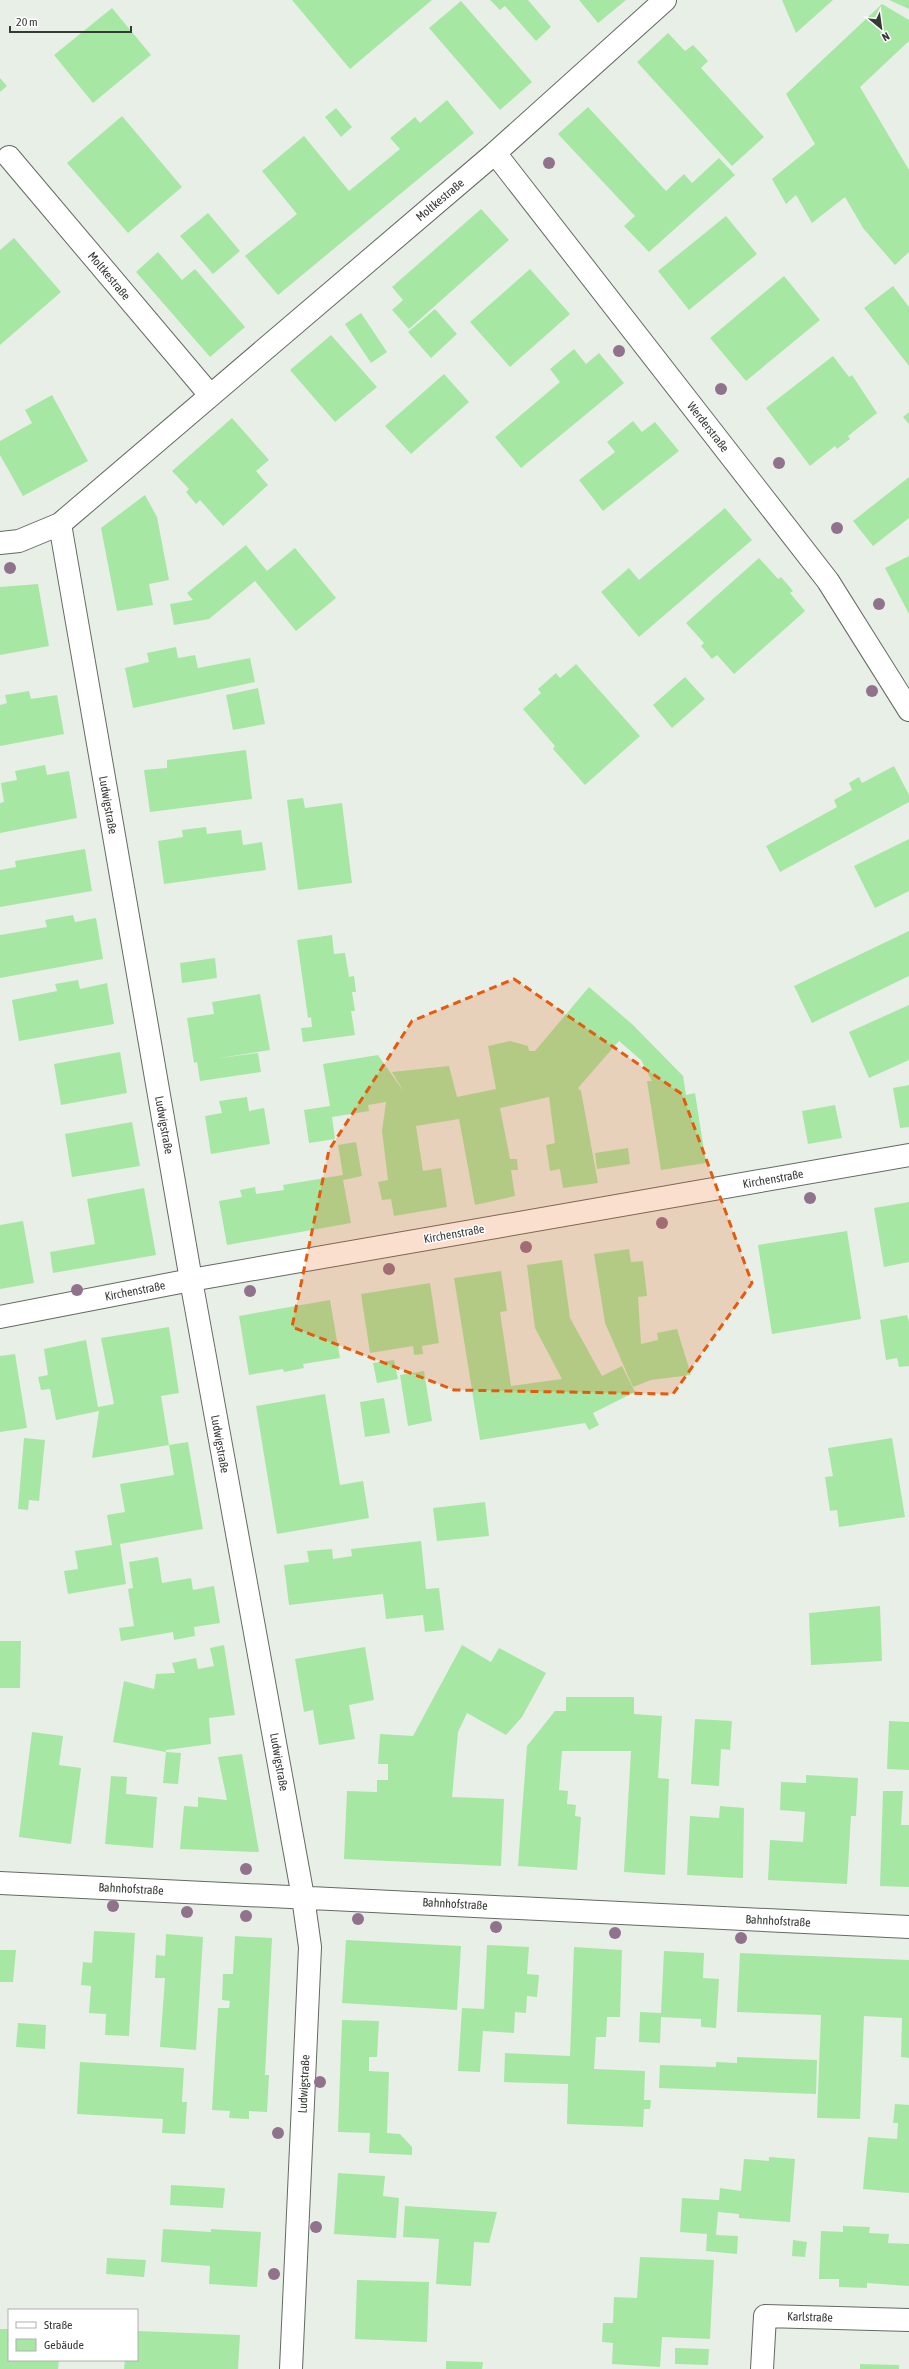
<svg xmlns="http://www.w3.org/2000/svg" width="909" height="2369" viewBox="0 0 909 2369" font-family="'Asap Condensed',sans-serif">
<rect width="100%" height="100%" fill="#e8efe7"/>
<path fill="#a7e7a4" d="M292,0H432L350,69Z
M490,0H528L551,27L536,41L505,6L500,10Z
M579,0H626L598,23Z
M782,0H833L796,33Z
M889,0H909V9Z
M461,1L532,82L500,110L429,28Z
M882,4L909,20V41L860,87L909,170V252L895,265L863,228L845,197L812,223L796,195L786,204L772,179L815,144L786,94Z
M112,8L151,55L93,103L54,55Z
M668,33L685,51L693,45L708,61L701,68L764,137L732,166L637,62Z
M0,78L7,86L0,92Z
M447,100L474,133L278,295L245,256L297,214L262,171L304,136L349,191L400,149L390,138L415,117L420,123Z
M588,107L666,191L684,174L692,183L719,158L735,175L649,252L624,226L635,216L558,134Z
M336,108L352,127L341,137L325,117Z
M122,116L182,187L128,233L67,163Z
M481,209L509,240L409,329L392,310L403,300L392,287Z
M208,213L240,251L213,274L180,236Z
M726,216L757,254L689,310L658,271Z
M14,238L61,292L0,345V250Z
M158,252L182,280L195,269L245,327L210,357L136,272Z
M530,269L570,314L510,367L470,322Z
M784,276L820,320L746,381L710,338Z
M893,286L909,307V366L864,308Z
M435,309L457,334L431,358L408,332Z
M361,313L387,352L371,363L345,324Z
M331,335L377,387L335,422L290,370Z
M574,349L586,364L599,353L624,383L521,468L495,437L560,382L550,369Z
M833,356L849,377L852,375L877,413L848,436L850,439L837,449L835,446L810,466L766,408Z
M444,374L469,402L411,454L385,426Z
M52,395L88,461L23,496L0,455V441L32,423L25,410Z
M909,412V424L903,417Z
M232,418L269,460L256,471L268,485L223,526L200,500L196,504L186,492L189,489L172,471Z
M633,421L642,432L655,422L679,451L603,511L579,480L615,452L607,442Z
M909,477V518L873,546L853,521Z
M145,495L157,517L169,580L149,584L153,605L117,611L101,528Z
M725,508L752,540L639,637L601,592L629,568L639,580Z
M246,545L267,571L295,548L336,598L296,631L255,581L209,619L174,625L170,604L193,600L187,593Z
M909,556V614L885,568Z
M759,558L778,579L781,577L793,591L790,593L805,611L734,674L717,655L712,659L701,646L704,643L686,623Z
M38,584L49,646L0,655V587Z
M176,647L178,658L195,655L198,668L250,658L255,682L133,708L125,668L149,662L147,653Z
M576,664L640,736L585,785L553,749L555,746L523,709L541,693L538,689L556,673L560,678Z
M685,677L705,699L672,728L653,705Z
M258,688L265,724L233,730L226,695Z
M29,691L31,699L57,695L64,734L0,746V705L7,703L5,695Z
M246,750L252,799L150,812L144,770L167,768V760Z
M45,765L47,775L69,771L77,818L0,833V803L4,802L1,783L17,780L15,771Z
M894,766L909,795V802L780,872L766,846L837,807L834,800L852,790L849,783L859,777L862,783Z
M303,798L305,808L342,803L352,883L298,890L287,800Z
M206,827L207,834L241,830L243,845L262,842L266,870L164,884L158,841L183,837L182,830Z
M909,839V891L875,908L854,866Z
M85,849L92,891L0,907V870L16,867L15,861Z
M73,915L75,922L96,918L103,959L0,978V935L47,927L45,920Z
M909,931V976L812,1023L794,986Z
M332,935L334,954L345,953L349,977L354,976L356,992H352L355,1011H351L355,1035L303,1042L301,1028L312,1027L311,1017L308,1018L297,940Z
M215,958L217,978L182,983L180,963Z
M78,980L80,989L107,983L114,1024L19,1041L12,1000L57,991L55,984Z
M589,987L633,1025L683,1076L686,1095L695,1093L706,1163L661,1170L647,1081H652L641,1060L619,1041L578,1088L581,1091L598,1183L563,1188L560,1169L550,1171L546,1145L555,1143L549,1097L500,1108L510,1159H517L518,1170H511L515,1196L475,1205L459,1119L416,1126L423,1171L441,1168L447,1207L394,1216L391,1199L382,1200L378,1182L388,1180L382,1131L386,1102L368,1105L369,1111L332,1117L335,1139L309,1143L304,1110L330,1106L323,1064L378,1055L404,1092L392,1072L449,1066L457,1097L496,1089L488,1046L510,1041L528,1046L529,1051H535Z
M260,994L270,1050L220,1058L258,1053L261,1072L200,1081L197,1062L194,1063L187,1018L214,1014L212,1002Z
M909,1005V1060L869,1078L849,1032Z
M120,1052L127,1093L61,1105L54,1064Z
M909,1085V1127L900,1128L893,1088Z
M247,1097L249,1111L264,1108L270,1144L211,1154L205,1116L222,1113L219,1101Z
M835,1105L842,1138L808,1144L802,1111Z
M132,1122L140,1166L72,1177L65,1134Z
M356,1142L362,1176L343,1180L351,1223L227,1245L219,1201L242,1197L240,1190L255,1187L256,1194L284,1190L283,1185L343,1175L338,1145Z
M628,1148L630,1164L597,1169L595,1153Z
M144,1188L156,1255L53,1273L50,1252L95,1244L87,1199Z
M909,1202V1262L884,1267L874,1208Z
M23,1221L34,1283L0,1289V1225Z
M847,1231L861,1319L772,1334L758,1245Z
M629,1249L631,1262L643,1261L647,1296L638,1297L641,1344L658,1340L657,1333L677,1329L691,1375L651,1380L633,1387L605,1323L594,1254Z
M562,1260L570,1318L602,1376L622,1366L635,1392L593,1413L599,1425L589,1430L585,1423L480,1440L454,1278L501,1271L507,1311L500,1312L511,1386L562,1379L535,1328L527,1265Z
M430,1283L439,1343L422,1346L423,1354L414,1355L413,1346L370,1353L361,1294Z
M330,1300L340,1358L303,1364L304,1368L284,1372L283,1369L249,1375L239,1316Z
M907,1315L909,1322V1366L899,1367L897,1358L886,1360L880,1320Z
M169,1327L179,1393L161,1396L169,1445L92,1458L99,1411L56,1420L50,1389L41,1390L38,1377L48,1375L44,1349L86,1340L98,1407L114,1404L101,1338Z
M15,1354L27,1428L0,1432V1356Z
M394,1360L398,1379L377,1383L373,1363Z
M424,1371L432,1421L408,1426L400,1375Z
M325,1394L340,1485L363,1481L369,1518L277,1534L256,1406Z
M384,1398L390,1433L365,1437L360,1402Z
M24,1438L45,1440L39,1501L29,1500L28,1510L18,1509Z
M892,1438L905,1517L839,1527L837,1510L830,1511L825,1477L833,1476L828,1448Z
M188,1442L203,1529L120,1544L126,1584L68,1594L64,1571L78,1569L75,1551L112,1545L107,1515L125,1512L120,1484L174,1475L169,1445Z
M485,1502L489,1536L437,1541L433,1508Z
M421,1541L426,1589L439,1588L444,1630L425,1632L423,1615L386,1619L383,1594L289,1605L284,1565L309,1562L307,1551L332,1549L333,1559L352,1556L351,1549Z
M158,1557L162,1583L191,1578L193,1590L214,1586L220,1623L194,1627L195,1636L174,1640L173,1632L121,1641L119,1628L134,1626L128,1589L133,1588L129,1562Z
M880,1606L882,1661L811,1665L809,1613Z
M0,1641H21L20,1688H0Z
M224,1645L235,1715L209,1718L211,1744L166,1750V1752L181,1753L178,1784L163,1783L166,1752L113,1742L124,1681L154,1689L156,1674L175,1673L172,1663L196,1658L198,1669L214,1666L210,1648Z
M462,1645L491,1662L499,1648L546,1673L522,1717L506,1735L467,1713L458,1732L452,1797L504,1799L501,1866L344,1859L347,1791L377,1792V1780H388V1764H378L380,1734L413,1736Z
M365,1647L374,1700L349,1705L355,1739L319,1745L313,1710L304,1712L295,1659Z
M566,1697H634V1714L662,1716L658,1778L669,1779L665,1875L624,1872L631,1751H562L559,1790L568,1791L567,1804L576,1805L575,1816L581,1817L577,1870L518,1866L527,1746L555,1711H566Z
M695,1719L732,1721L730,1750L721,1749L719,1786L691,1784Z
M889,1721L909,1722V1770L887,1769Z
M32,1732L63,1736L59,1765L81,1768L71,1844L19,1837Z
M242,1754L259,1852L180,1849L184,1806L198,1807V1797L227,1800L218,1757Z
M806,1775L858,1778L856,1816H851L847,1884L768,1880L770,1840L803,1842L805,1812L780,1810L781,1782L806,1783Z
M111,1776L127,1777L126,1794L157,1797L153,1848L105,1844Z
M883,1791H903L901,1825H909V1887L880,1886Z
M720,1806L744,1808L743,1878L687,1875L690,1816L719,1818Z
M94,1931L135,1933L129,2036L105,2035L106,2014L89,2013L91,1986L81,1985L83,1962L92,1963Z
M166,1934L203,1937L196,2050L160,2047L165,1978H155L156,1955L165,1956Z
M235,1936L272,1938L265,2075H269L267,2112L249,2111V2119L229,2118L230,2111L212,2110L218,2008H229L230,2001L222,2000L223,1974H233Z
M346,1940L461,1946L457,2010L342,2003Z
M487,1945L529,1947L527,1974L539,1975L537,1997L527,1996L526,2013L515,2012L514,2033L483,2031L480,2072L458,2071L462,2008L484,2009Z
M574,1947L622,1950L620,2017H607L606,2037H596L594,2069L645,2071L644,2100H651L650,2109H644L643,2127L567,2124L568,2084L504,2082L505,2053L570,2056Z
M0,1950H16L13,1982H0Z
M664,1951L704,1953L703,1978L719,1979L716,2028L701,2027V2019L661,2017L660,2043L639,2042L640,2012L661,2013Z
M740,1953L909,1960V2058L901,2057L902,2018L864,2016L860,2119L817,2118L821,2015L737,2012Z
M342,2020L379,2021L377,2057H369V2071L389,2072L387,2133L400,2134L412,2147V2155L369,2153L370,2133L338,2132Z
M18,2023L46,2025L45,2049L16,2047Z
M737,2057L817,2060L816,2094L659,2088L660,2065L716,2067V2062L737,2063Z
M80,2062L184,2068L182,2102H187L185,2134L162,2133L163,2119L77,2114Z
M895,2104L909,2105V2193L863,2189L868,2137L897,2139L898,2123H893Z
M769,2157L795,2159L790,2222L739,2218V2214L718,2212L716,2235L738,2236L737,2254L706,2251L707,2234L680,2232L682,2198L719,2200L720,2188L741,2191L744,2159L769,2161Z
M338,2173L385,2176L383,2196L399,2198L396,2238L334,2234Z
M171,2185L225,2188L223,2208L170,2205Z
M405,2206L497,2212L489,2243L474,2242L471,2286L436,2284L439,2239L403,2237Z
M843,2226L870,2227L869,2233L889,2234L888,2243L909,2244V2286L867,2283V2288L839,2287V2279H819L821,2231L843,2232Z
M163,2229L211,2232V2229L261,2232L257,2287L209,2284L210,2266L161,2262Z
M793,2240L807,2242L805,2257L792,2256Z
M640,2257L714,2260L710,2339L662,2337L660,2367L612,2364L613,2343L602,2342L603,2323H613L614,2297L637,2298Z
M107,2258L146,2260L144,2277L106,2274Z
M357,2280L429,2282L427,2342L355,2339Z
M0,2329H9V2360H59L58,2369H0Z
M137,2331L240,2335L238,2369H124L125,2360H137Z
M675,2348L709,2349L708,2365L675,2364Z
M446,2361L483,2362L482,2369H446Z
M860,2364L899,2365V2369H860Z"/>
<g fill="none" stroke-linecap="round" stroke-linejoin="round">
<g stroke="#636a63" stroke-width="24">
<path id="street" d="M495,153L828,581L909,710
M9,157L210,395
M60,524L191,1280L303,1897L310,1947L291,2369
M0,543L19,541L60,524L495,153L665,0
M0,1317L191,1280L909,1155
M0,1883L909,1927
M762,2369L765,2316L909,2320"/>
</g>
<use href="#street" stroke="#fff" stroke-width="22"/>
</g>
<g fill="#91728d">
<circle cx="549" cy="163" r="6"/>
<circle cx="619" cy="351" r="6"/>
<circle cx="721" cy="389" r="6"/>
<circle cx="779" cy="463" r="6"/>
<circle cx="837" cy="528" r="6"/>
<circle cx="10" cy="568" r="6"/>
<circle cx="879" cy="604" r="6"/>
<circle cx="872" cy="691" r="6"/>
<circle cx="810" cy="1198" r="6"/>
<circle cx="662" cy="1223" r="6"/>
<circle cx="526" cy="1247" r="6"/>
<circle cx="389" cy="1269" r="6"/>
<circle cx="77" cy="1290" r="6"/>
<circle cx="250" cy="1291" r="6"/>
<circle cx="246" cy="1869" r="6"/>
<circle cx="113" cy="1906" r="6"/>
<circle cx="187" cy="1912" r="6"/>
<circle cx="246" cy="1916" r="6"/>
<circle cx="358" cy="1919" r="6"/>
<circle cx="496" cy="1927" r="6"/>
<circle cx="615" cy="1933" r="6"/>
<circle cx="741" cy="1938" r="6"/>
<circle cx="320" cy="2082" r="6"/>
<circle cx="278" cy="2133" r="6"/>
<circle cx="316" cy="2227" r="6"/>
<circle cx="274" cy="2274" r="6"/>
</g>
<path fill="#e8590c" fill-opacity="0.2" stroke="#e8590c" stroke-width="3" stroke-dasharray="8 5" stroke-linejoin="round" d="M514,979L682,1094L752,1283L673,1394L454,1390L292,1327L329,1150L412,1021Z"/>
<g text-anchor="middle" stroke-width="3" stroke-linejoin="round" paint-order="stroke">
<g font-size="12" fill="#363936" stroke="#fff">
<text transform="translate(440 200) rotate(-40)" y="4">Moltkestraße</text>
<text transform="translate(109 276) rotate(50)" y="4">Moltkestraße</text>
<text transform="translate(708 427) rotate(52)" y="4">Werderstraße</text>
<text transform="translate(108 805) rotate(80)" y="4">Ludwigstraße</text>
<text transform="translate(164 1125) rotate(80)" y="4">Ludwigstraße</text>
<text transform="translate(773 1179) rotate(-10)" y="4">Kirchenstraße</text>
<text transform="translate(454 1234) rotate(-10)" y="4">Kirchenstraße</text>
<text transform="translate(135 1291) rotate(-11)" y="4">Kirchenstraße</text>
<text transform="translate(220 1444) rotate(80)" y="4">Ludwigstraße</text>
<text transform="translate(279 1762) rotate(80)" y="4">Ludwigstraße</text>
<text transform="translate(131 1889) rotate(3)" y="4">Bahnhofstraße</text>
<text transform="translate(455 1904) rotate(3)" y="4">Bahnhofstraße</text>
<text transform="translate(778 1921) rotate(3)" y="4">Bahnhofstraße</text>
<text transform="translate(304 2084) rotate(-87)" y="4">Ludwigstraße</text>
<text transform="translate(810 2317) rotate(2)" y="4">Karlstraße</text>
</g>
</g>
<rect x="8" y="2309" width="130" height="52" fill="#ffffff" stroke="#afb0af"/>
<rect x="16" y="2322" width="20" height="6" fill="#ffffff" stroke="#afb0af"/>
<text x="44" y="2329" font-size="12" fill="#363936">Straße</text>
<rect x="16" y="2339" width="20" height="12" fill="#a7e7a4" stroke="#afb0af"/>
<text x="44" y="2349" font-size="12" fill="#363936">Gebäude</text>
<g transform="translate(881 28) rotate(151)" stroke="#ffffff" stroke-width="3" paint-order="stroke">
<path d="M0-3L7 15L0 10L-7 15Z" fill="#363936"/>
<text y="-6" font-size="11" font-weight="bold" text-anchor="middle" fill="#363936">N</text>
</g>
<path d="M10 26v6h121v-6" fill="none" stroke="#363936" stroke-width="2"/>
<text x="16" y="26" font-size="12" fill="#363936" stroke="#ffffff" stroke-width="3" paint-order="stroke">20 m</text>
</svg>
